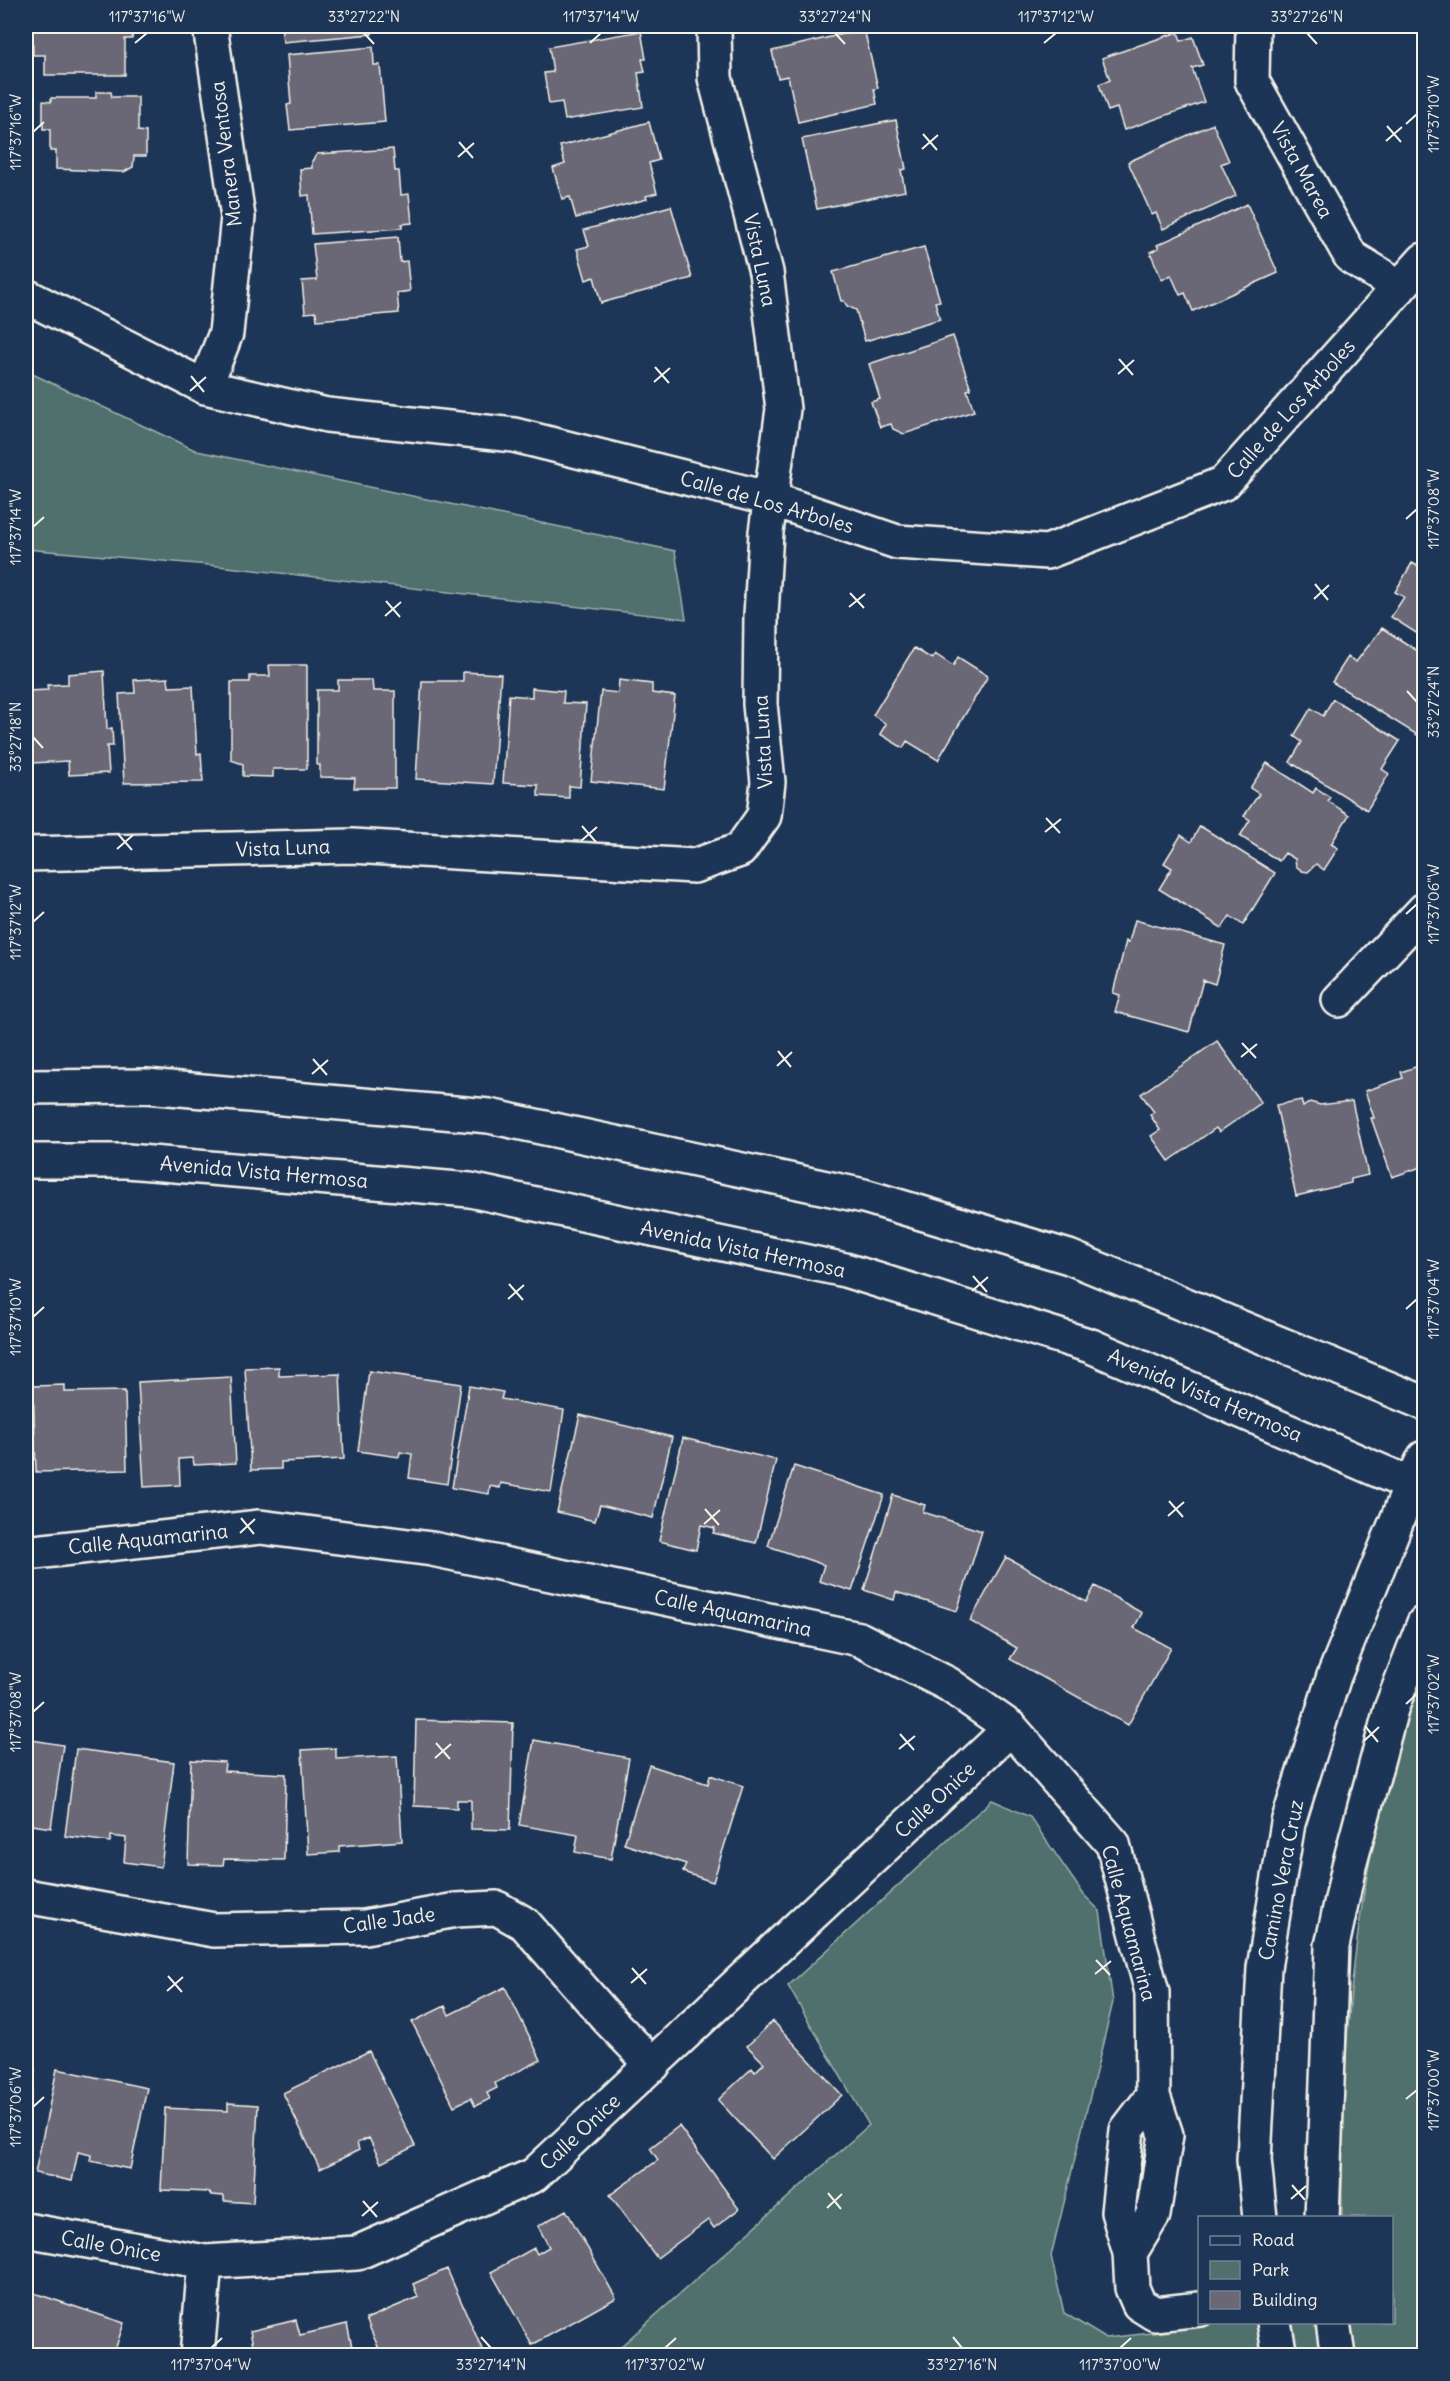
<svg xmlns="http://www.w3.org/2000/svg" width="1450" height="2381" viewBox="0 0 1450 2381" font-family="Delius,sans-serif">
<rect width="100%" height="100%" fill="#1d3557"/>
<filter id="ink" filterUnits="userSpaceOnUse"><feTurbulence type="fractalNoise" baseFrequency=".0167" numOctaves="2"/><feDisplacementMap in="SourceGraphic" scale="12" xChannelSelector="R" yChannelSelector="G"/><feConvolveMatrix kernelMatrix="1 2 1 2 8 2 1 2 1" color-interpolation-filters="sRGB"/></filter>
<g filter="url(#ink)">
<path fill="#506f6d" stroke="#a2b0aa" stroke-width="1.5" d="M26,371L197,451L675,551L686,619L209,565L26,549Z
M1424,1663V2355L610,2356L869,2125L788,1986L992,1800L1030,1817L1084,1895L1100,1911L1113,2002L1051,2256L1064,2313L1105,2338L1171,2331L1199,2319L1200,2322H1392V2218L1342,2217C1340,2030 1358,1840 1424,1663Z"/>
<path fill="#6b6776" stroke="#f4f1e8" stroke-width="1.5" d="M42,26H134L132,39H125V75H45V55H33L32,27Z
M281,26H371L372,34L283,42Z
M864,29L878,88L874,89L877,104L798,122L788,76L778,78L772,51Z
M641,31L646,59H642L645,72L638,73L643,107L565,120L562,102L549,104L544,73L553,72L549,47Z
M1178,32L1181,41L1193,37L1203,65L1192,68L1204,102L1124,130L1117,108L1108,111L1099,84L1110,80L1102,58Z
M373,47L374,65H380L385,122L290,130L287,105L291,104L287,55Z
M96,92H111L112,97H138V131L146,132V156H134L133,167L124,172L56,169V151H50V129H43V101L51,102V98H96Z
M896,120L906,169L901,170L905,191L817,209L802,139Z
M649,122L659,160L649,163L657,193L646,196L647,199L576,218L570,197L562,199L553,168L565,164L560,146Z
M1213,124L1229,161L1221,164L1236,196L1163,229L1156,213L1152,215L1128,162Z
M393,149L395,171H399L401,195L409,194L412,223L402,224V228L312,234L309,195L302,196L300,169L312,168V161L317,154Z
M1247,204L1278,273L1193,311L1185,293L1180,295L1171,275L1162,280L1150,252L1159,248L1157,245Z
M671,206L692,278L601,303L594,277L586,280L577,249L589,246L584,230Z
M398,237L400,262L407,261L410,291L397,293L399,313L317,320L316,312L305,313L302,281L317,280L313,244Z
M924,247L940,301L935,302L940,319L865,341L856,310L847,306L844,301H841L833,272Z
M953,336L971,389L967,390L974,411L904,434L893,429L891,424L880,427L871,402L880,399L869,364Z
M1412,563L1424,569V638L1391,617L1404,597L1395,592Z
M1382,628L1424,655L1422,738L1332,682L1348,657L1356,662Z
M914,648L932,659L935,654L953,666L958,657L988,676L938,760L907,741L903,748L880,734L886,724L873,715Z
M269,665H307V769H273V777L243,776V764L231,760V682H250V676H270Z
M104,671L107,729L112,728L113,746H107L109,773L69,775L68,761L32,763L28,691L48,690L47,685L68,684V674Z
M463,672L501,674L493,784L416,779L422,681H463Z
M168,678L169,687L193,686L197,754L201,753L203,782L124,783L119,694L135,693L134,680Z
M338,680H372L373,691H395V788H354L355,778L320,777V765H317V690H338Z
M619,680L652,684V693L675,696L664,789L591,781L601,691L618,693Z
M532,688L564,691L563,703L586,704L580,787L569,786V798L538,796V785L503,783L509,695L532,697Z
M1333,699L1400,741L1382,769L1389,774L1367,810L1290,762L1302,742L1294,736L1311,708L1323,716Z
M1267,763L1313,793L1316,788L1330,797L1328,801L1349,815L1331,844L1338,848L1324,870L1316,864L1308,872L1302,871L1296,866L1295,859L1285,853L1279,861L1240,836L1250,820L1244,816L1259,794L1250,788Z
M1200,826L1275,873L1243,925L1230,916L1222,928L1159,889L1172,868L1164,863L1181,835L1191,842Z
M1135,920L1225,945L1215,984L1203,980L1189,1032L1115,1012L1120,995L1113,993L1126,941L1129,942Z
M1217,1041L1261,1103L1219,1132L1216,1128L1169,1161L1151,1136L1160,1130L1150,1115L1154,1112L1141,1094Z
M1424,1064V1166L1392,1177L1371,1118H1374L1365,1091L1403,1078L1401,1072Z
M1301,1100L1303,1107L1310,1102L1320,1105L1352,1101L1368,1175L1351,1179V1183L1296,1196L1276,1105Z
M279,1367V1376L340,1374L344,1459L281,1462V1469L251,1470L245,1368Z
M369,1371L461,1384L447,1484L409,1478L412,1454L400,1452L399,1457L358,1451Z
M231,1377L236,1463L194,1465L193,1458L179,1459L180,1485L144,1487L138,1382Z
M65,1385V1392L125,1391L127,1470L36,1472L33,1386Z
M469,1386L503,1392L501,1399L564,1410L551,1492L501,1483L500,1488L490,1486L489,1494L452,1488Z
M580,1415L672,1437L653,1518L600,1505L595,1521L557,1512Z
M683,1438L776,1460L756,1543L713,1533L715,1528L701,1525L696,1550L659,1541Z
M794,1466L884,1495L852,1591L819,1581L824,1565L768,1546Z
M893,1495L925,1505L923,1512L982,1531L957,1611L896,1592L894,1600L864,1590Z
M1006,1557L1086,1602L1095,1586L1142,1613L1134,1628L1171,1648L1128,1725L1010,1659L1017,1648L970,1621Z
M416,1720L513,1723L510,1830L471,1829V1800H457V1808L414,1806Z
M26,1739L63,1745L51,1828L26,1824Z
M534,1740L629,1758L611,1859L575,1852L578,1835L519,1825Z
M336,1748V1759L397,1756L402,1841L339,1846V1852L308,1854L302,1750Z
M76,1749L174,1762L161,1867L124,1862L126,1838L111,1836L110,1842L65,1836Z
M191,1760L225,1762L224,1771L286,1774L284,1860L224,1859L223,1865L188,1864Z
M649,1765L708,1784L710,1775L743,1786L713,1882L683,1872L686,1864L624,1844Z
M505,1987L541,2060L495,2083L497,2088L487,2093L490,2099L475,2106L471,2098L454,2106L412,2022L445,2006L449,2015Z
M773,2021L842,2095L773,2159L718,2100L752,2068L755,2072L764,2063L747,2046Z
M369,2051L415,2146L381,2163L369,2138L357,2143L359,2150L320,2169L283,2093Z
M26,2069L35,2070L26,2132Z
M57,2069L147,2088L130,2169L90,2161L91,2155L78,2152L72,2181L35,2173Z
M228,2103L258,2105L253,2203L224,2201V2196L211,2195L209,2192L161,2190L165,2108L228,2111Z
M679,2126L739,2209L714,2228L708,2220L657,2258L610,2195L658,2160L650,2148Z
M566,2210L616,2298L532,2345L491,2272L534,2248L537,2254L549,2247L538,2226Z
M447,2269L485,2356H382L366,2319L418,2297L413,2284Z
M31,2292L124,2323L113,2356H26V2333L29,2321L26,2320V2308Z
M296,2320L300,2335L347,2324L354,2356H255L250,2331Z"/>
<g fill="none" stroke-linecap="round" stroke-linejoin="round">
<g stroke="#f4f1e8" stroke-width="38">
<path id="minor" d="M1253,26L1252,81L1351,257L1400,287
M26,296L205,387L327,415L514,435L771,499L897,542L1047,552L1224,483L1424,260
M205,387L226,333L238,217L210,26
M26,854L352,846L694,866L740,850L764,816L768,782L760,704L761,615L766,532L783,409L766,272L715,78L714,26
M1339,1000L1424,910
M26,1553L260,1527L432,1549L859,1639L948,1684L1011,1728L1113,1844L1152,1992L1153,2096L1166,2135L1153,2215L1130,2253
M26,1896L214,1930L365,1927L456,1910L497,1908L525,1924L609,2020L653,2065
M1153,2096L1127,2130L1118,2212L1130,2253L1132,2288L1139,2304L1155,2314L1200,2309
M26,2230L205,2262L357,2253L534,2175L1011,1728
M197,2356L205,2262"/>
</g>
<g stroke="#f4f1e8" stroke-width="38">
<path id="secondary" d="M26,1087L146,1086L489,1116L864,1196L1069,1257L1424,1403
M26,1161H127L470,1190L845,1270L1091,1346L1424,1490
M1260,2218L1254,2160L1264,1968L1288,1823L1334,1676L1412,1483L1424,1458
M1322,2218L1332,1946L1349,1866L1391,1709L1424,1623
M1274,2322L1280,2356
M1333,2322L1338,2356"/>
</g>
<use href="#minor" stroke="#1d3557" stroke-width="33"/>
<use href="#secondary" stroke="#1d3557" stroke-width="33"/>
</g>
</g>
<path fill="none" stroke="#f4f1e8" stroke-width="2" d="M364,33L374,44M835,33L845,44M1307,33L1317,44M135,43L147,33M590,43L601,33M1044,43L1056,33M1406,124L1417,114M1387,126L1401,142M33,132L44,122M923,134L937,150M1386,141L1402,127M459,142L473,158M922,149L938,135M458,157L474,143M1119,359L1133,375M655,367L669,383M1118,374L1134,360M191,376L204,392M654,382L670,368M190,391L206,377M1406,519L1417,509M33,527L44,517M1315,584L1328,600M850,593L864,608M1314,599L1329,585M386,601L400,617M849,607L865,594M385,616L401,602M1407,691L1417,702M33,737L43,748M1046,818L1060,833M582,826L596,842M1045,832L1061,819M118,834L132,850M581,841L597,827M117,849L133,835M1406,914L1417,904M33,922L44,912M1242,1043L1256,1058M778,1051L791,1067M1241,1057L1257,1044M313,1059L327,1075M777,1066L792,1052M312,1074L328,1060M973,1276L987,1292M509,1284L523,1300M972,1291L988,1277M508,1299L524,1285M1406,1309L1417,1299M33,1317L44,1307M1169,1501L1183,1517M705,1509L719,1525M1168,1516L1184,1502M241,1518L254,1534M704,1524L720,1510M240,1533L255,1519M1406,1704L1417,1694M33,1712L44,1702M1365,1726L1378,1742M900,1734L914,1750M1364,1741L1379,1727M436,1743L450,1759M899,1749L915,1736M435,1758L451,1744M1096,1960L1110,1975M632,1968L646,1984M1095,1974L1111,1961M168,1976L182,1992M631,1983L647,1969M167,1991L183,1977M1406,2099L1417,2090M33,2107L44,2097M1292,2185L1305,2200M828,2193L841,2209M1291,2199L1306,2186M363,2201L377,2217M827,2208L842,2194M362,2216L378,2202M481,2337L491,2348M953,2337L962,2348M211,2348L222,2338M665,2348L676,2338M1120,2348L1131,2338"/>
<g text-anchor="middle" stroke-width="6" stroke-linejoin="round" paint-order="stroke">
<g font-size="20" fill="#f4f1e8" stroke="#1d3557">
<text transform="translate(226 154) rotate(-97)" y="7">Manera Ventosa</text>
<text transform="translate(1302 170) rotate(61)" y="7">Vista Marea</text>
<text transform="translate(760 260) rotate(78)" y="7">Vista Luna</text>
<text transform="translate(1291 409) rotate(-48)" y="7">Calle de Los Arboles</text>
<text transform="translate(767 502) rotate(16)" y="7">Calle de Los Arboles</text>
<text transform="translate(763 742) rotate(-93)" y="7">Vista Luna</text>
<text transform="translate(283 848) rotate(-2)" y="7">Vista Luna</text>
<text transform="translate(264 1172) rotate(5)" y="7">Avenida Vista Hermosa</text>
<text transform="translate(743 1249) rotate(12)" y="7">Avenida Vista Hermosa</text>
<text transform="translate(1205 1395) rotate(23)" y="7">Avenida Vista Hermosa</text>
<text transform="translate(148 1539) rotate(-6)" y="7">Calle Aquamarina</text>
<text transform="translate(733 1613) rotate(12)" y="7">Calle Aquamarina</text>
<text transform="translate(935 1800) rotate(-43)" y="7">Calle Onice</text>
<text transform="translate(1281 1880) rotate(-79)" y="7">Camino Vera Cruz</text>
<text transform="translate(389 1920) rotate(-8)" y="7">Calle Jade</text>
<text transform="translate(1129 1923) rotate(75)" y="7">Calle Aquamarina</text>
<text transform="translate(580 2132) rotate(-43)" y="7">Calle Onice</text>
<text transform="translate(111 2246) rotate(10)" y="7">Calle Onice</text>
</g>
</g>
<rect width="1450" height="2381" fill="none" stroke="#1d3557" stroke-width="66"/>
<rect x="1198" y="2216" width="195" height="108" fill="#1d3557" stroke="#738091" stroke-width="1.5"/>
<rect x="1210" y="2236" width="30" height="9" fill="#1d3557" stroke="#738091" stroke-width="1.5"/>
<text x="1252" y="2246" font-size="18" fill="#f4f1e8">Road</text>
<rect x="1210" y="2261" width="30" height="18" fill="#506f6d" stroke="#738091" stroke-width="1.5"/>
<text x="1252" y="2276" font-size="18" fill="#f4f1e8">Park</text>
<rect x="1210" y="2291" width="30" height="18" fill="#6b6776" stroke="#738091" stroke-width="1.5"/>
<text x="1252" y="2306" font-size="18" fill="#f4f1e8">Building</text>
<rect x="33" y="33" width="1384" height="2315" fill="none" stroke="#f4f1e8" stroke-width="2"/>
<g font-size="15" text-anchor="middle" fill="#f4f1e8">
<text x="147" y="22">117°37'16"W</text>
<text x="364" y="22">33°27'22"N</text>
<text x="601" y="22">117°37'14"W</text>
<text x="835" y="22">33°27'24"N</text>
<text x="1056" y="22">117°37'12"W</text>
<text x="1307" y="22">33°27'26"N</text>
<text transform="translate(1434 114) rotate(-90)" y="5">117°37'10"W</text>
<text transform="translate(16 132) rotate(-90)" y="5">117°37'16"W</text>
<text transform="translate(1434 509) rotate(-90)" y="5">117°37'08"W</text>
<text transform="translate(16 527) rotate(-90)" y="5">117°37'14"W</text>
<text transform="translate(1434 702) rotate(-90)" y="5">33°27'24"N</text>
<text transform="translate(16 737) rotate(-90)" y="5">33°27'18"N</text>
<text transform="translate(1434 904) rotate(-90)" y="5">117°37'06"W</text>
<text transform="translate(16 922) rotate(-90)" y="5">117°37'12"W</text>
<text transform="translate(1434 1299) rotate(-90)" y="5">117°37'04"W</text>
<text transform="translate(16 1317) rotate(-90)" y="5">117°37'10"W</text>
<text transform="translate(1434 1694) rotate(-90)" y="5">117°37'02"W</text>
<text transform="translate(16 1712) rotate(-90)" y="5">117°37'08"W</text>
<text transform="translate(1434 2090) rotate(-90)" y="5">117°37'00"W</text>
<text transform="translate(16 2107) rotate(-90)" y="5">117°37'06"W</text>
<text x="211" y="2370">117°37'04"W</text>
<text x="491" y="2370">33°27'14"N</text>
<text x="665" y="2370">117°37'02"W</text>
<text x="962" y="2370">33°27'16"N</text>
<text x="1120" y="2370">117°37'00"W</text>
</g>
</svg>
